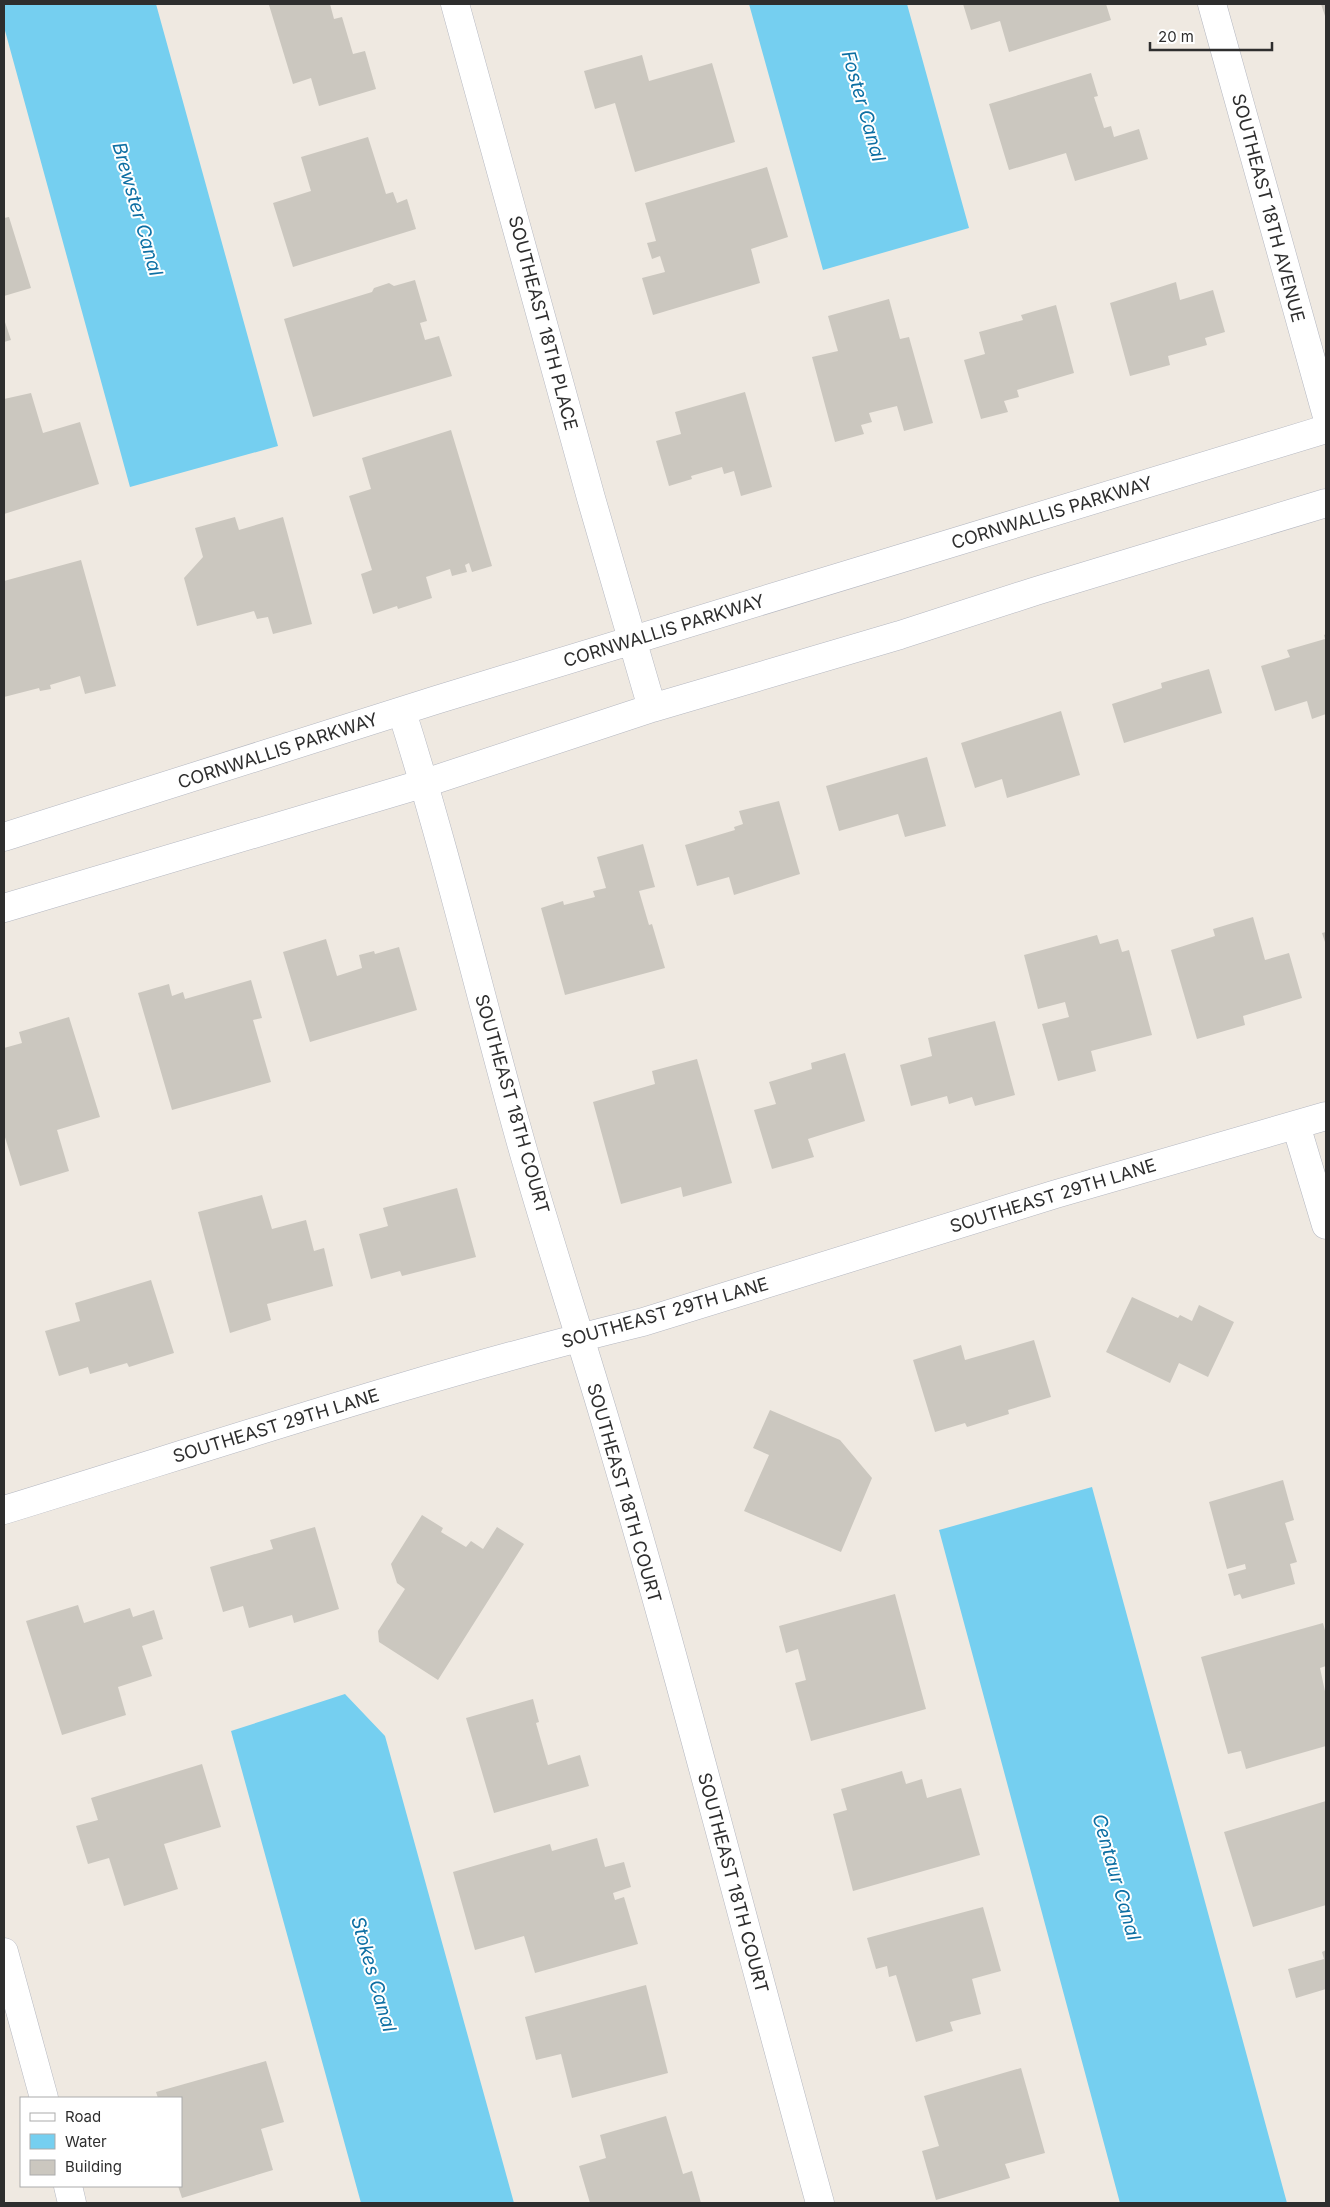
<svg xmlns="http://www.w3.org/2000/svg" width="1330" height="2207" viewBox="0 0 1330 2207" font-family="Inter,sans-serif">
<rect width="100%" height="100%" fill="#efe9e1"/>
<path fill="#75cff0" d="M4,4H156L278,446L130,487L4,27Z
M749,4H907L969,228L823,270Z
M1092,1487L1287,2203H1120L939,1530Z
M345,1694L385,1736L514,2203H361L231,1731Z"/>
<path fill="#cbc7bf" d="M273,4H330L334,19L342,17L353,54L365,51L376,89L319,106L311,78L293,84L269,5Z
M963,4H1106L1111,20L1009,52L1000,21L971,30Z
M1321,4H1326V19Z
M642,55L649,81L712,63L735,142L635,172L615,103L595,109L584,71Z
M1091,73L1098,96L1094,97L1104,128L1111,126L1114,137L1139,129L1148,159L1075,181L1066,153L1009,170L989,104Z
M368,137L386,194L393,192L397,203L407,199L416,229L293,267L273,203L311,191L301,157Z
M767,167L788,237L751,249L760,283L653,315L642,278L665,272L660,256L652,259L647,243L656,241L645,203Z
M9,217L31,288L4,296V218Z
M415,280L427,321L420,323L425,340L439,336L452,376L313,417L284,319L372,292L374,288L389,283L394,286Z
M1176,282L1180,300L1213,290L1225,332L1205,338L1207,345L1168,356L1170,365L1130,376L1110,303Z
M889,299L900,339L909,337L933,423L904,431L897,406L869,413L872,422L861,425L864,434L835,442L812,357L838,351L828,316Z
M1056,305L1074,373L1017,390L1019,397L1004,401L1008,412L981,419L964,360L985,354L979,332L1023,320L1021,315Z
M4,319L11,340L4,342Z
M745,392L772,487L741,496L734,471L724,474L722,467L691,476L692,479L669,486L656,441L681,434L675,412Z
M31,393L43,433L80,422L99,484L4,514V399Z
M451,430L492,566L472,572L469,563L465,565L467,572L452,576L450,569L426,577L432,598L398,609L397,606L373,614L361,574L372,570L349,496L371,489L362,458Z
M235,517L239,530L283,517L312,624L273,634L268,617L257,619L254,611L197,626L184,578L203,557L195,528Z
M81,560L116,686L85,694L80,676L50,685L51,689L40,691L39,688L4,697V581Z
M1326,634V714L1312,719L1307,701L1275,711L1261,666L1290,657L1287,650L1325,639L1324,635Z
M1209,669L1222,713L1124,743L1112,704L1162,688L1161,683Z
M1061,711L1080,775L1007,798L1002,779L975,788L961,743Z
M927,757L946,826L905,837L898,814L839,831L826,786Z
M779,801L800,874L734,895L729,877L697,886L685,845L735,830L734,827L743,824L739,811Z
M643,844L655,887L639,891L649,925L652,924L665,968L565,995L541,908L563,901L564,905L595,897L593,891L606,888L597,857Z
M1253,917L1265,960L1289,953L1302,998L1243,1016L1245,1025L1197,1039L1171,950L1215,936L1213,929Z
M1326,932V945L1322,933Z
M1097,935L1100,944L1118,939L1122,952L1129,950L1152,1035L1091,1051L1096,1071L1058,1081L1042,1024L1069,1017L1065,1002L1038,1009L1024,955Z
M326,939L337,976L362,968L359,955L374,951L375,954L399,947L417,1010L310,1042L283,952Z
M251,980L262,1018L253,1020L271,1082L172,1110L138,993L169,984L172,996L183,992L185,999Z
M69,1017L100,1117L57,1130L69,1171L20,1186L4,1134V1048L22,1043L19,1032Z
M995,1021L1015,1095L975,1106L972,1097L949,1104L947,1096L911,1106L900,1065L932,1056L928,1038Z
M845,1053L865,1121L808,1139L814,1157L772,1169L754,1110L776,1104L769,1082L812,1069L811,1063Z
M697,1059L732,1183L683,1197L681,1187L621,1204L593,1102L655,1084L652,1071Z
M457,1188L476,1257L402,1276L400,1271L371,1279L359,1234L388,1226L383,1208Z
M262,1195L272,1229L306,1220L314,1251L324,1248L333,1286L267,1304L271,1320L230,1333L198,1212Z
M151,1280L174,1353L129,1367L127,1363L90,1374L88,1367L59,1376L45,1331L80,1321L75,1303Z
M1132,1297L1178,1318L1180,1315L1192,1321L1199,1305L1234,1322L1208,1377L1179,1363L1170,1383L1106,1352Z
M1034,1340L1051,1397L1008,1410L1009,1414L967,1427L965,1423L935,1432L913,1360L961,1345L965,1360Z
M770,1410L840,1440L872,1478L841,1552L744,1511L769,1455L753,1448Z
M1283,1480L1294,1520L1285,1523L1297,1562L1290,1564L1295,1584L1242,1599L1240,1594L1234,1596L1228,1574L1246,1569L1245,1564L1227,1569L1209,1502Z
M422,1515L443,1528L441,1532L466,1547L471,1541L483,1549L497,1527L524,1544L438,1680L379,1642L378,1631L405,1589L397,1583L391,1564Z
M315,1527L339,1609L294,1623L292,1615L249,1628L243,1606L223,1612L210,1567L273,1549L270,1540Z
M895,1594L926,1709L811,1741L795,1683L806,1680L798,1649L786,1653L779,1626Z
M78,1605L84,1623L130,1608L133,1617L154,1610L163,1639L142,1646L152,1676L118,1687L126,1715L62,1735L26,1621Z
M1323,1623L1326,1634V1666L1320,1668L1326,1696V1746L1246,1769L1241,1751L1228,1754L1201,1657Z
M533,1699L539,1722L536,1723L548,1765L580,1755L589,1786L494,1813L466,1718Z
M202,1764L221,1827L164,1844L178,1889L124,1906L109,1858L88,1864L76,1826L98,1820L91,1798Z
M902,1771L906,1784L922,1779L927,1798L961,1788L980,1855L853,1891L833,1814L847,1810L841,1789Z
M1326,1801V1905L1253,1927L1224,1832Z
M597,1838L605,1867L624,1862L631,1887L613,1893L615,1900L624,1897L638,1944L535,1973L524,1936L475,1950L453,1872L550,1844L552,1851Z
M983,1907L1001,1971L972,1979L981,2014L950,2022L953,2031L916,2042L896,1975L889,1977L887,1966L876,1969L867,1938Z
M1326,1950V1989L1296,1998L1288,1969L1324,1959L1322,1952Z
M646,1985L668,2073L572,2098L561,2054L536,2060L525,2017Z
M266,2061L284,2122L261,2129L273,2170L182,2198L178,2186H181V2098H158L156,2092Z
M1021,2068L1045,2153L1005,2164L1010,2178L936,2200L922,2151L939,2146L924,2096Z
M666,2116L683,2174L692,2171L701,2203H590L579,2166L606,2158L600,2135Z"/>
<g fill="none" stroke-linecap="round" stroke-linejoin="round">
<g stroke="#b4b7c1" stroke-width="29">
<path id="minor" d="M455,4L591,498L652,708
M1212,4L1326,413
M402,712C445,848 478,987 516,1125C544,1227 578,1328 608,1430C684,1686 749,1946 820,2203
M4,837L436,700L1326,429
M4,908L425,783L652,708L900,635L1036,591L1326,503
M1296,1125L1326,1225
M4,1510C216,1445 427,1374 643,1322L1056,1194L1326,1116
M4,1952L44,2098
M68,2186L72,2203"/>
</g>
<use href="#minor" stroke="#fff" stroke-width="28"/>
</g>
<g text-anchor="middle" stroke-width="4" stroke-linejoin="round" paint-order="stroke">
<g font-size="18" fill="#2e2e2e" stroke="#fff">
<text transform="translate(1268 208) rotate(75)" y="6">SOUTHEAST 18TH AVENUE</text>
<text transform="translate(543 323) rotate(75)" y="6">SOUTHEAST 18TH PLACE</text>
<text transform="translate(1052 513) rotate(-17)" y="6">CORNWALLIS PARKWAY</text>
<text transform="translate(664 631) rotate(-17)" y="6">CORNWALLIS PARKWAY</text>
<text transform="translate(278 751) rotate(-18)" y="6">CORNWALLIS PARKWAY</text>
<text transform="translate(512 1104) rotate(74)" y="6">SOUTHEAST 18TH COURT</text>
<text transform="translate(1053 1196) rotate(-17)" y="6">SOUTHEAST 29TH LANE</text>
<text transform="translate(665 1313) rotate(-16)" y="6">SOUTHEAST 29TH LANE</text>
<text transform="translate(276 1426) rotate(-17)" y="6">SOUTHEAST 29TH LANE</text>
<text transform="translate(624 1493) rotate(74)" y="6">SOUTHEAST 18TH COURT</text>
<text transform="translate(733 1883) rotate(75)" y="6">SOUTHEAST 18TH COURT</text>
</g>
<g font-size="19" font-style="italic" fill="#0d6fa3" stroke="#fff">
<text transform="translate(864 106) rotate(74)" y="7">Foster Canal</text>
<text transform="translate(138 209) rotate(74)" y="7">Brewster Canal</text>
<text transform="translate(1117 1877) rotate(74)" y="7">Centaur Canal</text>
<text transform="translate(374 1974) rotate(74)" y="7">Stokes Canal</text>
</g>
</g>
<rect width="1330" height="2207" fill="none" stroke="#2e2e2e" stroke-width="10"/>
<rect x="20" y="2097" width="162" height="90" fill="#ffffff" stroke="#ababab"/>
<rect x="30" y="2113" width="25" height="8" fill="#ffffff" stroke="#ababab"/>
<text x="65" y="2122" font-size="15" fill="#2e2e2e">Road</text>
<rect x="30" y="2134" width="25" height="15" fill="#75cff0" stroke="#ababab"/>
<text x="65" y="2147" font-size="15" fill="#2e2e2e">Water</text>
<rect x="30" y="2160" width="25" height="15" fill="#cbc7bf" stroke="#ababab"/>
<text x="65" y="2172" font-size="15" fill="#2e2e2e">Building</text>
<path d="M1150 42v8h122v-8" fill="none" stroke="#2e2e2e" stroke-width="2.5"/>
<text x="1158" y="42" font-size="15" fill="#2e2e2e" stroke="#ffffff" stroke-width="4" paint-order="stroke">20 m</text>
</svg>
